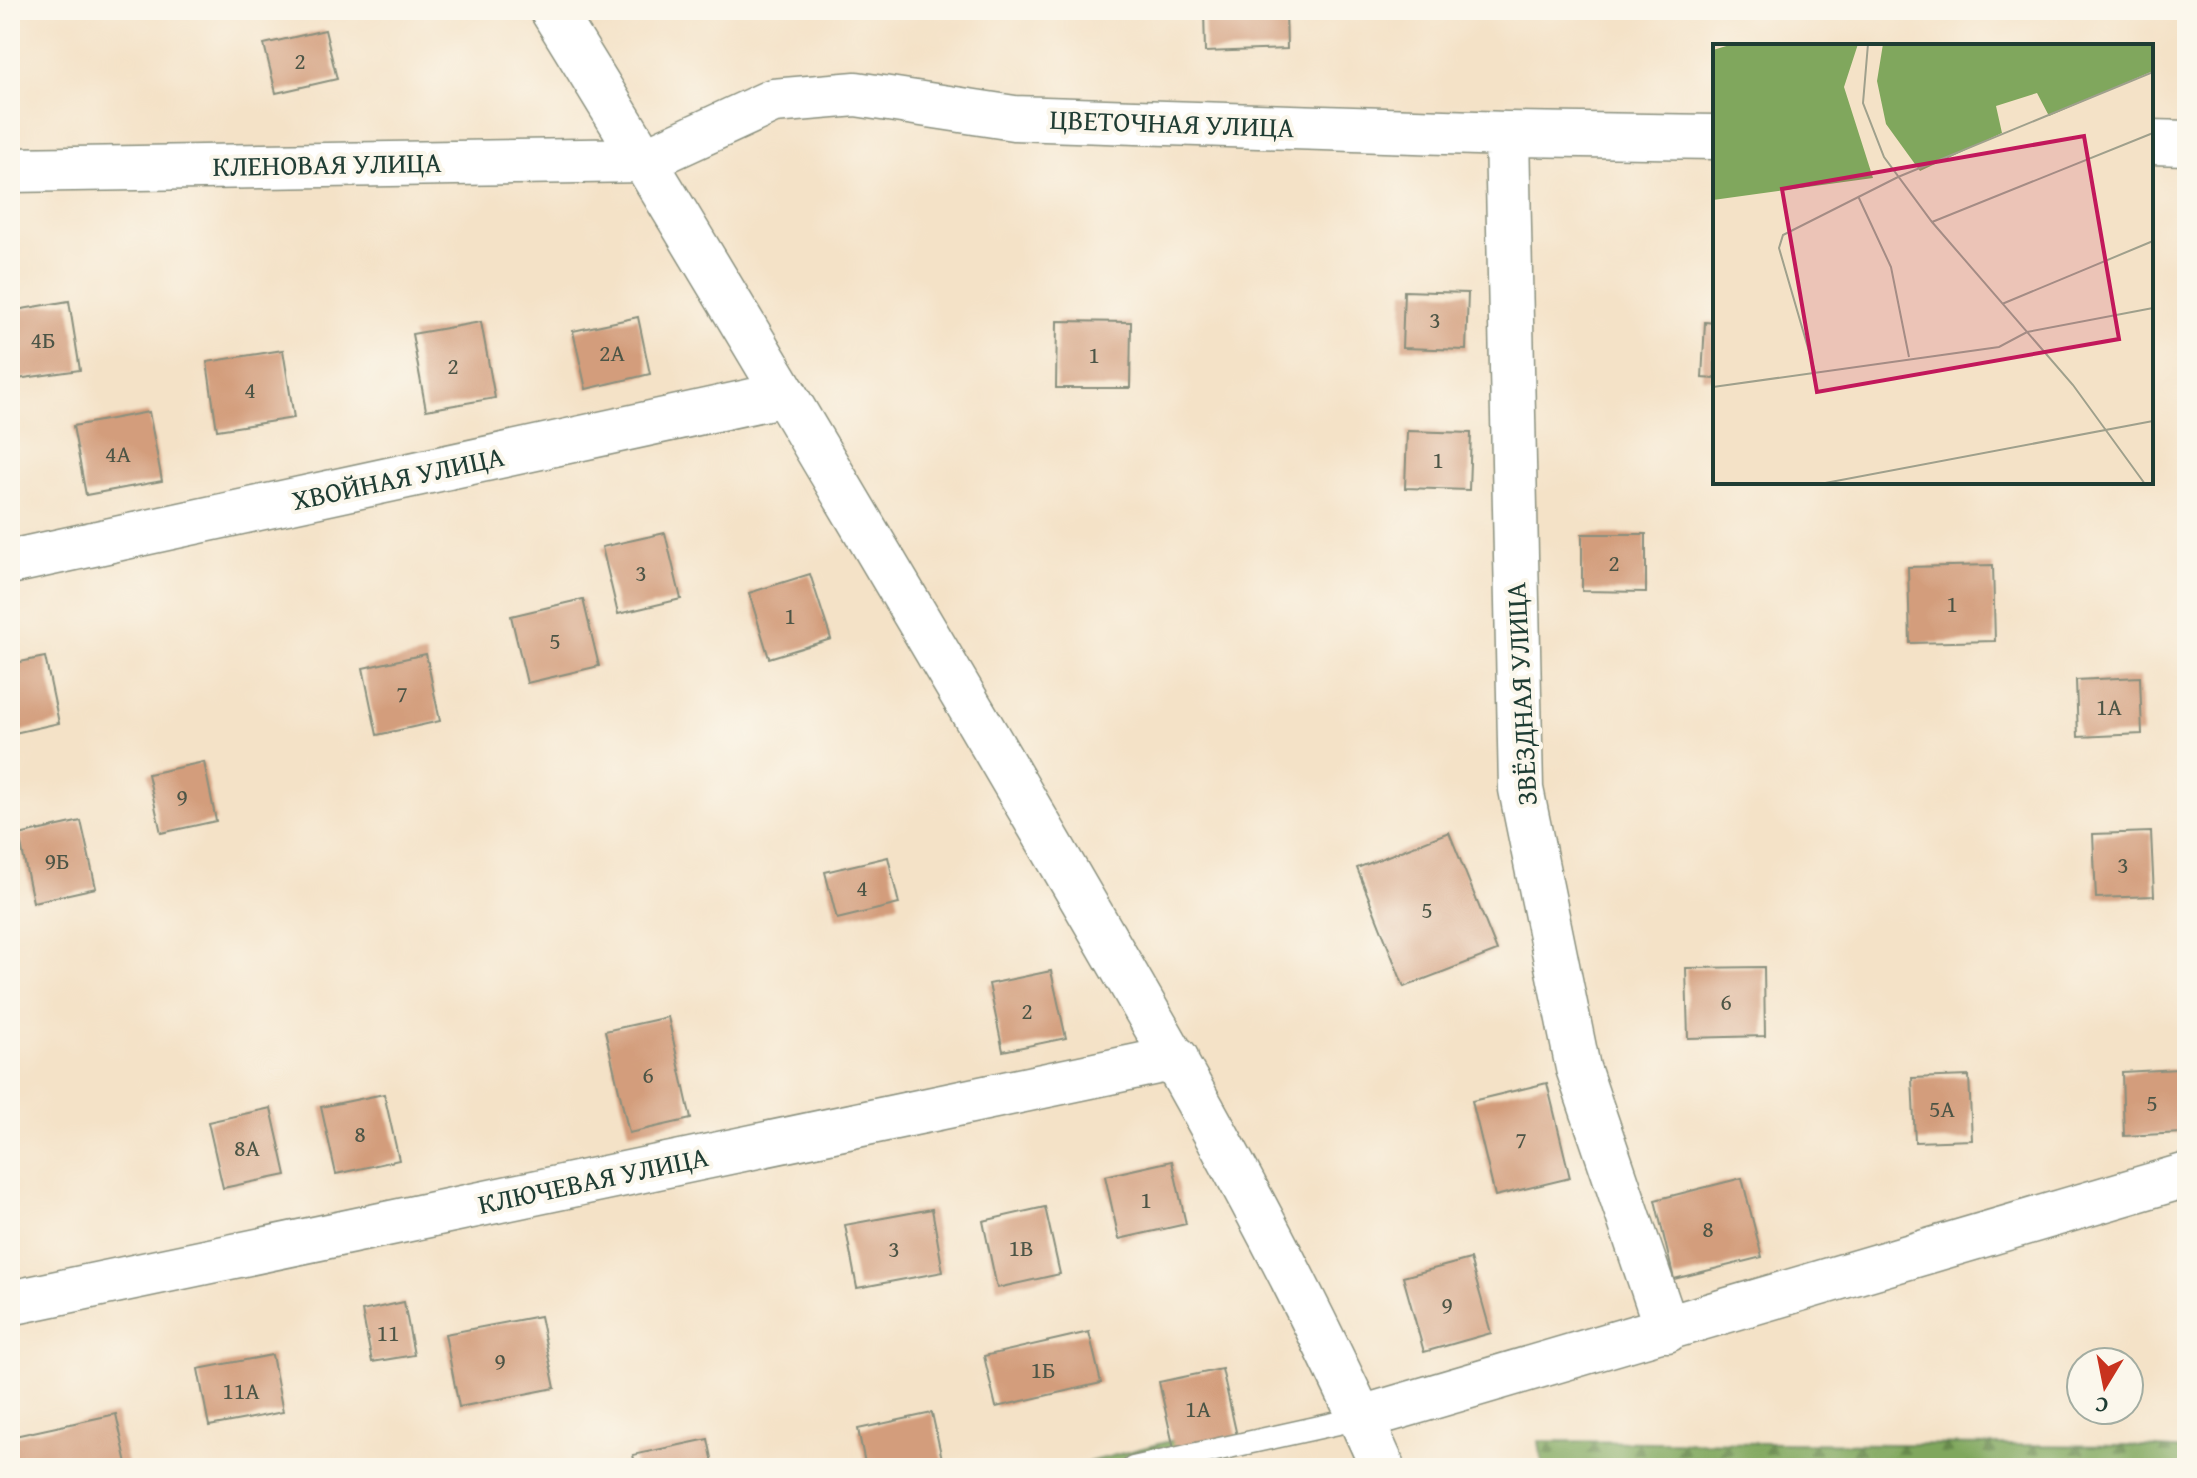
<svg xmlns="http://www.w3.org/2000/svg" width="2197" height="1478" viewBox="0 0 2197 1478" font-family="'Gentium Book Plus',serif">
<defs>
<pattern id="forest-firs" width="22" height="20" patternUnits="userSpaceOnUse" patternTransform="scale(2)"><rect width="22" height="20" fill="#80a75d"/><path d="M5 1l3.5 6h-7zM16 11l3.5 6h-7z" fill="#68894e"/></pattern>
</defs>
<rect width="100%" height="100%" fill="#fbf7ec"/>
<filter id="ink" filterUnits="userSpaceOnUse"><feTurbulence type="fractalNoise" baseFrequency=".0125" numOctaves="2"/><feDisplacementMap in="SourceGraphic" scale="16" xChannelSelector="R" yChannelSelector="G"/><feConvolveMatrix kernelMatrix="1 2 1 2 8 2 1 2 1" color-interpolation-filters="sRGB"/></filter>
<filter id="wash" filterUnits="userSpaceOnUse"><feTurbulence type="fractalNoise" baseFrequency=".006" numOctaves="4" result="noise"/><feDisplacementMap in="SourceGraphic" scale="32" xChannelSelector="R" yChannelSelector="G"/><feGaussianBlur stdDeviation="1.8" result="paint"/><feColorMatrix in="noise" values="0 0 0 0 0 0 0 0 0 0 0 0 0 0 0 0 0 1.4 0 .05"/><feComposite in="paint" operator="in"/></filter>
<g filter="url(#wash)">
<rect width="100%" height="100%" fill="#f4e2c7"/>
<path fill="url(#forest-firs)" stroke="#507248" stroke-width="2" d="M1197,1434L1214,1468H1066Z
M1539,1441L2128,1446L2187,1450V1468H1543Z"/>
<g id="blocks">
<path fill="#d39d7c" d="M1204,10H1286L1287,49L1205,52Z
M325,30L337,79L276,93L264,44Z
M1404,291L1468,293L1466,350L1402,348Z
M69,301L80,370L10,380V311Z
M638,317L650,374L586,389L573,331Z
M1057,321L1131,322L1130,388H1056Z
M481,322L495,398L426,410L412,334Z
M1705,322L1715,323V379L1702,378Z
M283,350L294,418L217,430L207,362Z
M149,412L162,481L86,495L73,426Z
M1407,431L1471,433L1469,490L1405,488Z
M665,533L681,599L618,614L602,547Z
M1582,534H1646V592L1582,591Z
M1993,565L1995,641L1910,643L1908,567Z
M810,574L831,639L769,658L749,593Z
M583,599L599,666L527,683L511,616Z
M426,654L440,721L377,735L363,668Z
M45,657L59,723L10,734V664Z
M2140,677L2142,734L2078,737L2076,680Z
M204,762L216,821L161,833L148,774Z
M81,821L96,888L33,902L19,835Z
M1449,832L1497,951L1404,987L1357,868Z
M2151,832L2154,896L2096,898L2093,834Z
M888,857L899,904L837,919L825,872Z
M1764,967L1765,1036L1688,1038L1686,968Z
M1051,971L1066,1038L1003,1051L989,984Z
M668,1017L691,1119L629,1133L605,1031Z
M2179,1069L2182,1133L2124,1136L2122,1072Z
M1969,1076L1972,1140L1915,1142L1912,1078Z
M1547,1083L1570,1178L1495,1196L1472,1101Z
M384,1094L399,1160L336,1174L321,1107Z
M271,1108L286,1175L223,1188L208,1122Z
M1172,1161L1186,1224L1119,1239L1105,1176Z
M1742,1178L1762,1257L1674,1279L1655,1200Z
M1045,1207L1060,1274L997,1288L983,1221Z
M932,1209L943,1272L857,1288L845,1225Z
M1470,1259L1491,1333L1424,1352L1403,1277Z
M404,1302L414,1355L372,1362L362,1311Z
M540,1316L555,1388L459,1407L445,1334Z
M1089,1332L1101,1383L996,1407L984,1356Z
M272,1355L283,1412L209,1426L198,1369Z
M1222,1369L1237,1436L1174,1449L1159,1382Z
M932,1413L944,1468H866L858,1429Z
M116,1414L128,1468H10V1437Z
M708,1439L714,1468H636L633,1455Z"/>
</g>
</g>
<g filter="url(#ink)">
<use href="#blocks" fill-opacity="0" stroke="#8a907e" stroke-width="2"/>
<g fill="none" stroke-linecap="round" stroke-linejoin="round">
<g stroke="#8a907e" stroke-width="25">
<path id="service" d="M1133,1468L1361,1418"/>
</g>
<g stroke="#8a907e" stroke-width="47">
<path id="minor" d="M552,10C703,254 848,501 994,748C1132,984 1272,1218 1383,1468
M1507,134L1521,789L1578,1068L1667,1330
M2151,142L2187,143
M10,170L645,160L773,101L856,94L1014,118L1507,134L1715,137
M10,562L785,394
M10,1303L1176,1058
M1361,1418L2187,1175"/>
</g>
<use href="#service" stroke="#fff" stroke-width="22"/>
<use href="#minor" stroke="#fff" stroke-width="44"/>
</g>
</g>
<g text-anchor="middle" stroke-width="8" stroke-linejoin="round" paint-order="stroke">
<g font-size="24" fill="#4c5546">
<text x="300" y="69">2</text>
<text x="1435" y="328">3</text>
<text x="43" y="348">4Б</text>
<text x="612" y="361">2А</text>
<text x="1094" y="363">1</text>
<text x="453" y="374">2</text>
<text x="250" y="398">4</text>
<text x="118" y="462">4А</text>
<text x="1438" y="468">1</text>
<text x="1614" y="571">2</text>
<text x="641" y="581">3</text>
<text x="1952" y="612">1</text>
<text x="790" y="624">1</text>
<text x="555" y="649">5</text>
<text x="402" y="702">7</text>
<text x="2109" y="715">1А</text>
<text x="182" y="805">9</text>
<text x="57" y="869">9Б</text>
<text x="2123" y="873">3</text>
<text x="862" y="896">4</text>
<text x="1427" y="918">5</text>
<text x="1726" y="1010">6</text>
<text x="1027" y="1019">2</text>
<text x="648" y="1083">6</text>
<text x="2152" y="1111">5</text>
<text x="1942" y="1117">5А</text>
<text x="360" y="1142">8</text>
<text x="1521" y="1148">7</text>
<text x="247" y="1156">8А</text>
<text x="1146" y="1208">1</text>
<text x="1708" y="1237">8</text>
<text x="1021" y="1256">1В</text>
<text x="894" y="1257">3</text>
<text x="1447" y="1313">9</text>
<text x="388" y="1341">11</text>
<text x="500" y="1369">9</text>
<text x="1043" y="1378">1Б</text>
<text x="241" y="1399">11А</text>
<text x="1198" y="1417">1А</text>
</g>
<g font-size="28" fill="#1f3d34" stroke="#fbf7ec">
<text transform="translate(1172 123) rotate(2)" y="10">ЦВЕТОЧНАЯ УЛИЦА</text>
<text transform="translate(327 164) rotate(-1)" y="10">КЛЕНОВАЯ УЛИЦА</text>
<text transform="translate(398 478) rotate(-12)" y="10">ХВОЙНАЯ УЛИЦА</text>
<text transform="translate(1521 694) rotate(-93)" y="10">ЗВЁЗДНАЯ УЛИЦА</text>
<text transform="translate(593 1180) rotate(-12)" y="10">КЛЮЧЕВАЯ УЛИЦА</text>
</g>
</g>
<g transform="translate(1713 44)">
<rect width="440" height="440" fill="#f4e2c7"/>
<path d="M20,0H145L131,43L160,134L0,156V6ZM170,0H440V27L336,72L324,49L283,62L289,89L207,127L173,80L164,37Z" fill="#80a75d"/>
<path fill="none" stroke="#9fa08c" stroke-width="2" d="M155,0L150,59L171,113L219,178L360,341L432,440M145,152L178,223L196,313M219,178L440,89M289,260L440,197M102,328L66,204L70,191L185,133L440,28M0,343L286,303L314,288L440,264M107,440L440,377"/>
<path fill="#c2185b" fill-opacity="0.15" stroke="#c2185b" stroke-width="4" d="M371,92L406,295L104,348L69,145Z"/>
<rect width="440" height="440" fill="none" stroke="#1f3d34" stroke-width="4"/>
</g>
<rect width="2197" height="1478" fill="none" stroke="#fbf7ec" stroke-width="40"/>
<g transform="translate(2105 1386) rotate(190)"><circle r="38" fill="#fbf7ec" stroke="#a3ada2" stroke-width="2"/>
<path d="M0-6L14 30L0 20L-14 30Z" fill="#c8321e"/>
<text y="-12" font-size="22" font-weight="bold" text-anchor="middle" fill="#1f3d34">С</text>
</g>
</svg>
